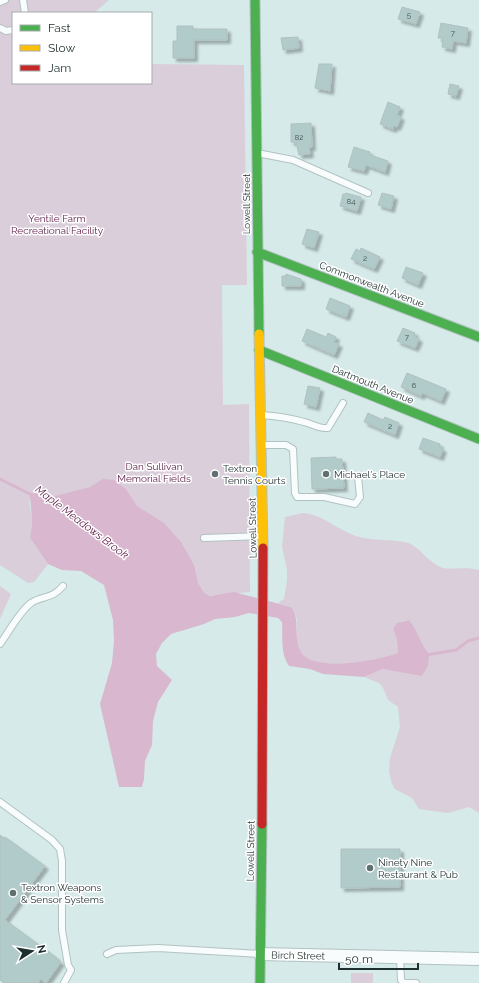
<svg xmlns="http://www.w3.org/2000/svg" width="479" height="983" viewBox="0 0 479 983" font-family="Raleway,sans-serif">
<defs>
<filter id="shadow"><feDropShadow dx="3.5" dy="3.5" stdDeviation="1" flood-color="#0004"/></filter>
</defs>
<rect width="100%" height="100%" fill="#d5eae9"/>
<path fill="#daceda" d="M0,0H109L94,13H13V83H151V64L244,65L247,285H222L223,405L249,404L250,592L163,600L29,500L32,523L30,538L48,564L34,582L28,583L0,565Z
M303,513C326,515 342,535 365,538C379,541 394,539 408,543C420,547 427,562 443,568C449,570 467,566 479,570V813L469,807L448,813L419,809L412,798L395,789L392,784L389,772L390,758L400,727L398,707L388,700L383,688L379,683L364,677L383,669L398,671L429,654C420,643 418,630 409,620L402,621L393,629L397,640L398,653C379,660 309,674 300,651C294,637 298,633 297,620C297,616 293,611 291,607L278,603L284,599L287,580V570L282,547L285,517Z
M0,586L11,594L0,619Z
M351,973H373V983H351Z"/>
<path fill="#d9b8cf" d="M103,479L114,480L126,489L137,506L164,523L181,542L194,565L198,583L204,593L210,596L234,592L291,607C301,620 293,635 300,650C309,674 379,660 398,653L397,640L393,629L397,623L409,620C418,630 420,643 429,654L428,666L422,676L383,669L364,677L323,674L310,669L289,666C280,653 283,638 282,622L278,618L249,613L235,617L215,619L204,624L171,634L162,643L156,654L157,666L172,680L158,702L153,721L152,745L145,761L144,779L142,787H119L100,704L112,663L114,641L113,620L104,585L81,571L62,570L48,564L30,538L32,523L30,494L42,492L51,497L90,487Z"/>
<g fill="none" stroke-linecap="round" stroke-linejoin="round">
<path stroke="#d9b8cf" stroke-width="3" d="M0,479L32,495
M426,655L456,650L468,641L479,638"/>
</g>
<path fill="#b1caca" stroke="#b0c1c0" filter="url(#shadow)" d="M402,7L420,12L416,24L398,19Z
M441,23L468,28L466,43L453,41L452,49L442,47L443,38H438Z
M177,26H193V29H227V40H194V58H173V41H177Z
M298,37L299,48L283,50L281,38Z
M319,64H332L330,91L315,88Z
M450,84L459,86L456,96L448,94Z
M388,102L400,107L397,115L401,117L397,127L394,126L393,129L380,124Z
M311,123L312,147H309L310,154L299,155L296,142H291V124Z
M354,147L370,152V155L388,161L385,172L366,165L364,171L348,167Z
M346,193L361,197L357,211L340,206L343,194H345Z
M382,193L394,196L391,209L378,205Z
M307,229L319,232L314,248L302,244Z
M361,248L380,257L374,269L351,259L356,249L360,251Z
M406,267L423,273L418,285L402,278Z
M286,274L301,279V286H282V276H286Z
M330,298L350,306L346,317L326,309Z
M403,328L415,333L414,336L419,339L415,348L397,341Z
M307,329L326,337L328,333L336,337L334,342L339,344L334,355L302,341Z
M407,373L446,389L441,401L422,393L421,396L401,387Z
M308,386L320,388L316,407L304,404Z
M368,413L383,420L385,417L399,423L395,435L364,422Z
M423,438L440,444L439,447L443,449L440,457L419,449Z
M336,457V459H342L344,488L312,489L311,458Z
M0,835L4,838L5,837L45,866L5,920L57,958L56,959L61,962L46,983L41,979L38,983H4L0,980Z
M341,849H400V887L341,888Z"/>
<g fill="none" stroke-linecap="round" stroke-linejoin="round">
<g stroke="#b2c2c2" stroke-width="8">
<path id="lane" d="M23,0L25,13
M0,2L5,0
M0,28L6,31L13,30
M257,153L293,160L368,193
M261,415C276,416 290,418 304,422C313,424 319,429 328,428L343,403
M261,445H286L293,449L295,493L297,497H324L355,504L360,497L358,476
M204,538L261,536
M0,644C8,633 20,611 31,603C43,595 51,600 63,586
M0,802L52,840L60,849L62,861V930L68,965L71,970L64,983
M107,954L116,950L158,948L259,954
M400,957L401,980L404,983H416"/>
</g>
<g stroke="#b2c2c2" stroke-width="14">
<path id="street" d="M260,954L479,959"/>
</g>
<g stroke="#b2c2c2" stroke-width="11">
<path id="fast" d="M255,0L259,334
M257,252L479,337
M259,350L479,439
M260,983L262,824"/>
</g>
<g stroke="#b2c2c2" stroke-width="11">
<path id="slow" d="M259,334L263,548"/>
</g>
<g stroke="#b2c2c2" stroke-width="11">
<path id="jam" d="M262,824L263,548"/>
</g>
<use href="#lane" stroke="#f9fcfc" stroke-width="6"/>
<use href="#street" stroke="#f9fcfc" stroke-width="12"/>
<use href="#fast" stroke="#4caf50" stroke-width="9"/>
<use href="#slow" stroke="#ffc107" stroke-width="9"/>
<use href="#jam" stroke="#c62828" stroke-width="9"/>
</g>
<g fill="#5f706f" stroke="#fff" stroke-width="1.5">
<circle cx="215" cy="474" r="4"/>
<circle cx="326" cy="474" r="4"/>
<circle cx="370" cy="868" r="4"/>
<circle cx="13" cy="893" r="4"/>
</g>
<g text-anchor="middle" stroke-width="3" stroke-linejoin="round" paint-order="stroke">
<g font-size="8" fill="#455">
<text x="409" y="18">5</text>
<text x="453" y="36">7</text>
<text x="299" y="140">82</text>
<text x="351" y="204">84</text>
<text x="365" y="261">2</text>
<text x="407" y="340">7</text>
<text x="414" y="388">6</text>
<text x="390" y="429">2</text>
</g>
<g font-size="10" fill="#1f2e2e" stroke="#fff">
<text transform="translate(246 204) rotate(-90)" y="4">Lowell Street</text>
<text transform="translate(372 284) rotate(21)" y="4">Commonwealth Avenue</text>
<text transform="translate(373 384) rotate(22)" y="4">Dartmouth Avenue</text>
<text transform="translate(252 528) rotate(-91)" y="4">Lowell Street</text>
<text transform="translate(250 851) rotate(-89)" y="4">Lowell Street</text>
<text transform="translate(298 955) rotate(1)" y="4">Birch Street</text>
</g>
<g font-size="10" fill="#5e1c49" stroke="#fff">
<text x="57" y="222">Yentile Farm<tspan x="57" dy="12">Recreational Facility</tspan></text>
<text x="154" y="470">Dan Sullivan<tspan x="154" dy="12">Memorial Fields</tspan></text>
</g>
<g font-size="10" fill="#1f2e2e" stroke="#fff" text-anchor="start">
<text x="223" y="472">Textron<tspan x="223" dy="12">Tennis Courts</tspan></text>
<text x="334" y="478">Michael's Place</text>
<text x="378" y="866">Ninety Nine<tspan x="378" dy="12">Restaurant &amp; Pub</tspan></text>
<text x="21" y="891">Textron Weapons<tspan x="21" dy="12">&amp; Sensor Systems</tspan></text>
</g>
<g font-size="11" font-style="italic" fill="#5b1946" stroke="#fff">
<text transform="translate(82 522) rotate(37)" y="4">Maple Meadows Brook</text>
</g>
</g>
<rect x="12" y="12" width="140" height="72" fill="#ffffff" stroke="#a5abab"/>
<rect x="20" y="25" width="20" height="6" fill="#4caf50" stroke="#a5abab"/>
<text x="48" y="32" font-size="12" fill="#1f2e2e">Fast</text>
<rect x="20" y="45" width="20" height="6" fill="#ffc107" stroke="#a5abab"/>
<text x="48" y="52" font-size="12" fill="#1f2e2e">Slow</text>
<rect x="20" y="65" width="20" height="6" fill="#c62828" stroke="#a5abab"/>
<text x="48" y="72" font-size="12" fill="#1f2e2e">Jam</text>
<g transform="translate(32 951) rotate(78)" stroke="#ffffff" stroke-width="3" paint-order="stroke">
<path d="M0-3L7 15L0 10L-7 15Z" fill="#1f2e2e"/>
<text y="-6" font-size="11" font-weight="bold" text-anchor="middle" fill="#1f2e2e">N</text>
</g>
<path d="M339 963v6h79v-6" fill="none" stroke="#1f2e2e" stroke-width="2"/>
<text x="345" y="963" font-size="12" fill="#1f2e2e" stroke="#ffffff" stroke-width="3" paint-order="stroke">50 m</text>
</svg>
